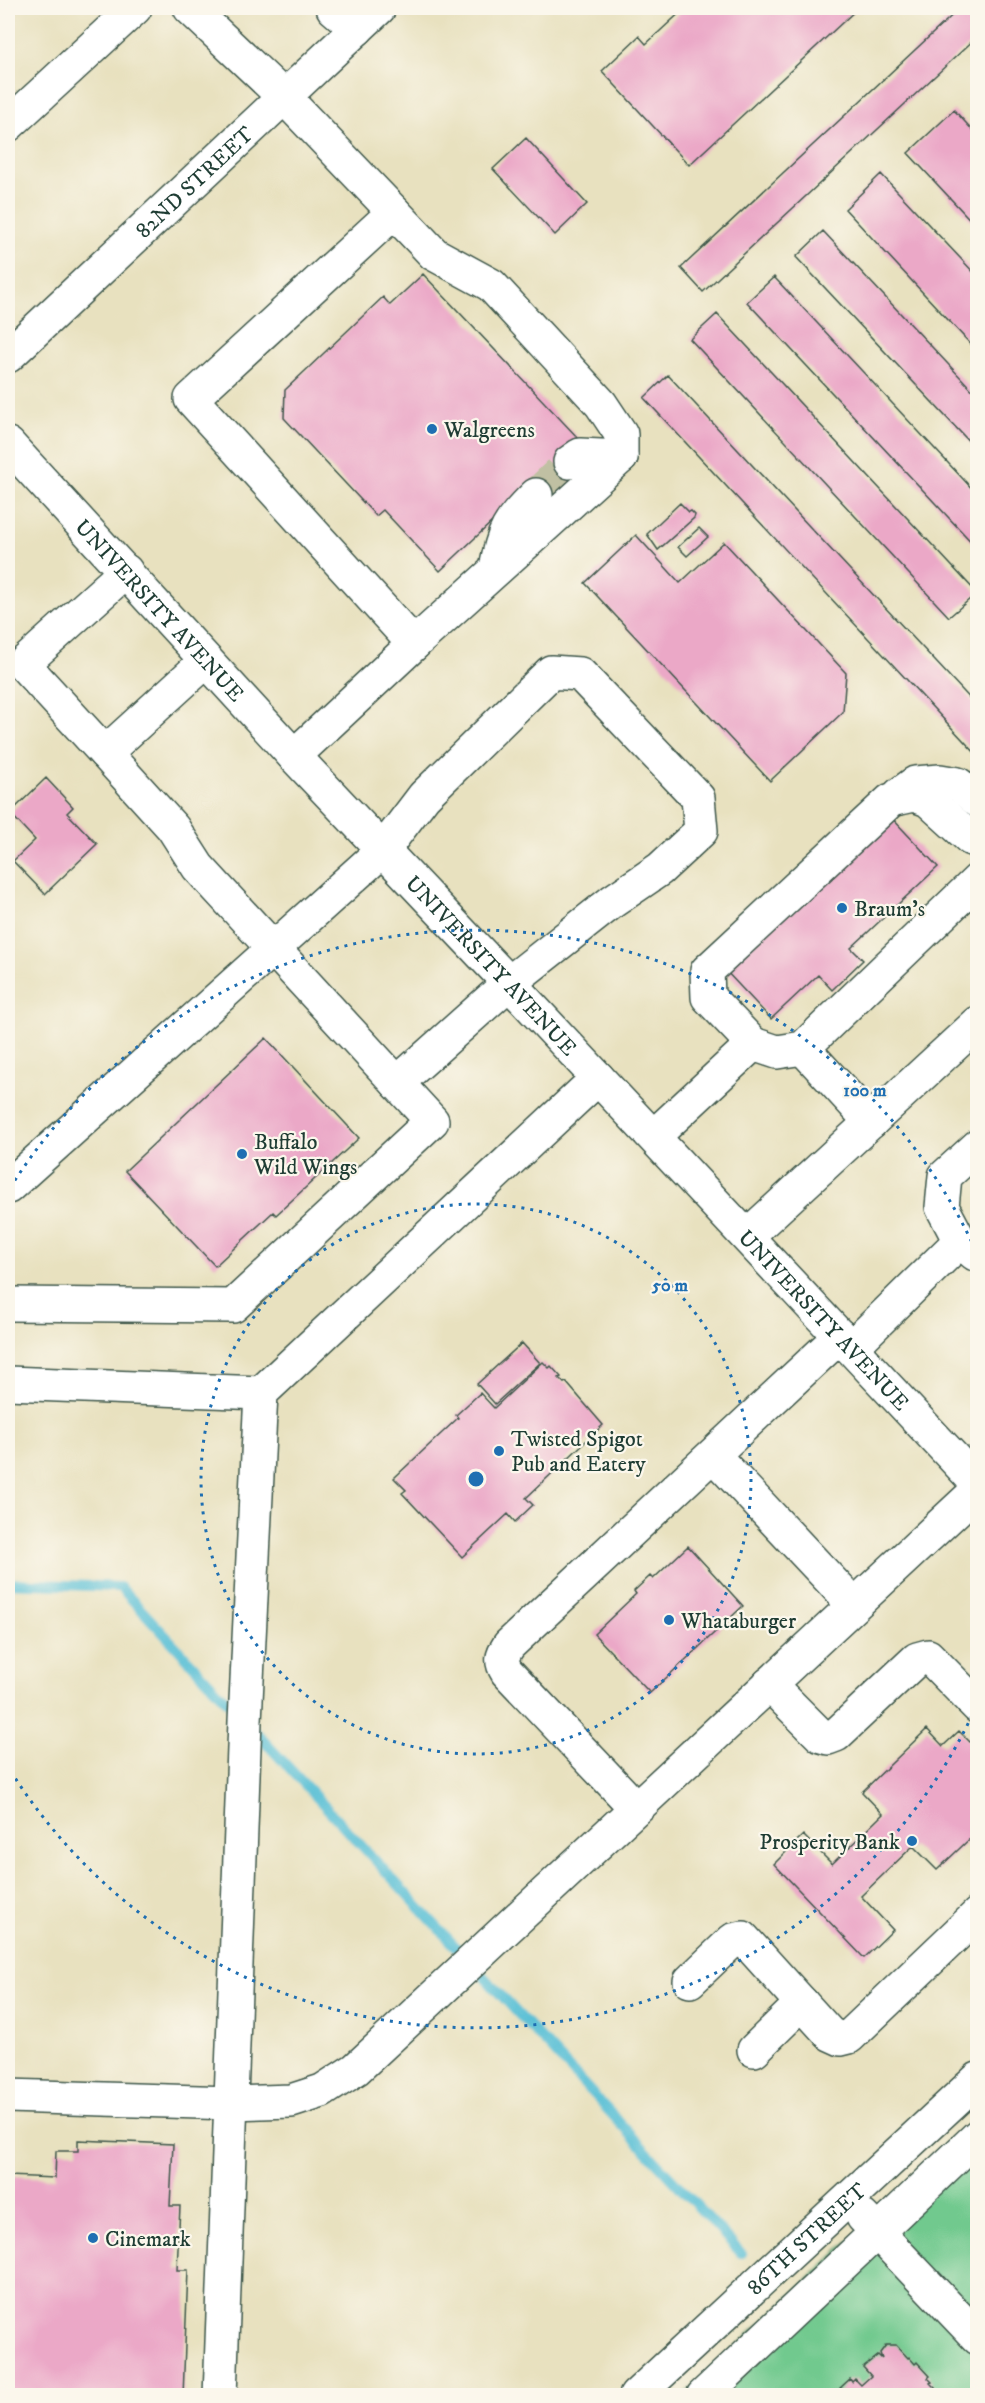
<svg xmlns="http://www.w3.org/2000/svg" width="985" height="2403" viewBox="0 0 985 2403" font-family="'IM FELL DW Pica',serif">
<rect width="100%" height="100%" fill="#fbf7ec"/>
<filter id="ink" filterUnits="userSpaceOnUse"><feTurbulence type="fractalNoise" baseFrequency=".0167" numOctaves="2"/><feDisplacementMap in="SourceGraphic" scale="12" xChannelSelector="R" yChannelSelector="G"/><feConvolveMatrix kernelMatrix="1 2 1 2 8 2 1 2 1" color-interpolation-filters="sRGB"/></filter>
<filter id="wash" filterUnits="userSpaceOnUse"><feTurbulence type="fractalNoise" baseFrequency=".008" numOctaves="4" result="noise"/><feDisplacementMap in="SourceGraphic" scale="24" xChannelSelector="R" yChannelSelector="G"/><feGaussianBlur stdDeviation="1.35" result="paint"/><feColorMatrix in="noise" values="0 0 0 0 0 0 0 0 0 0 0 0 0 0 0 0 0 1.4 0 .05"/><feComposite in="paint" operator="in"/></filter>
<g filter="url(#wash)">
<rect width="100%" height="100%" fill="#e8e1bf"/>
<path fill="#71c98e" stroke="#488361" stroke-width="1.5" d="M977,2122V2395H684Z"/>
<g fill="none" stroke-linecap="round" stroke-linejoin="round">
<path stroke="#58bfd5" stroke-width="10" d="M8,1583L120,1587L238,1713
M252,1728L741,2253"/>
</g>
<g id="blocks">
<path fill="#eba8c7" d="M685,8H858L689,165L602,71L639,36L646,44Z
M960,8H978V36L703,292L681,268Z
M954,110L978,136V228L908,153Z
M526,138L587,204L555,235L493,169Z
M881,174L978,277V352L845,209Z
M823,231L978,396V451L796,257Z
M423,274L580,440L584,477L549,509L529,487L440,571L383,510L376,516L284,418L285,390L383,297L390,305Z
M774,277L978,495V549L747,302Z
M717,314L977,593L949,617L690,339Z
M668,375L978,707V756L644,398Z
M680,503L689,512L691,511L695,515L694,518L658,550L647,534Z
M699,528L708,537L687,556L678,547Z
M636,535L680,583L724,542L846,673L843,712L770,781L585,583Z
M46,778L73,807L67,813L97,844L45,894L13,861L35,840L10,813Z
M889,815L938,867L851,948L863,960L832,990L818,975L771,1019L724,969Z
M266,1038L359,1138L276,1215L273,1212L215,1266L125,1171Z
M522,1343L540,1363L495,1404L477,1384Z
M543,1362L549,1368L551,1366L561,1377L559,1378L564,1383L566,1382L603,1425L526,1498L533,1505L515,1522L508,1514L462,1557L402,1493L406,1490L394,1478L458,1418L456,1415L480,1393L494,1408Z
M688,1546L743,1606L650,1693L594,1634L636,1594L634,1591L650,1576L653,1579Z
M927,1729L943,1746L959,1731L978,1750V1831L937,1870L913,1846L861,1896L893,1930L864,1958L774,1864L803,1835L832,1864L883,1814L862,1792Z
M78,2140L173,2144L170,2206H180L177,2270H188L183,2396H8V2176L55,2178L56,2151H78Z
M886,2345H896L908,2358L909,2357L915,2364L917,2362L930,2376L928,2378L932,2382L930,2383L941,2394L835,2396L842,2389L840,2388L850,2379L852,2382L855,2379L861,2385L871,2376L863,2367L878,2355L882,2359L880,2353Z"/>
</g>
</g>
<g filter="url(#ink)">
<use href="#blocks" fill-opacity="0" stroke="#3d5649" stroke-width="1.5"/>
<g fill="none" stroke-linecap="round" stroke-linejoin="round">
<path stroke="#c0c0a3" stroke-width="33" stroke-dasharray="33 16" stroke-linecap="butt" d="M536,495L570,462"/>
<g stroke="#3d5649" stroke-width="36">
<g id="minor">
<path d="M190,8L284,97L394,212L191,399L414,644L294,756"/>
<path d="M333,8L357,29"/>
<path d="M8,125L135,8"/>
<path d="M394,212L434,254L491,285L601,404L621,434V457L414,644"/>
<path d="M570,462L580,455L621,457"/>
<path d="M496,569C504,529 507,524 536,495"/>
<path d="M126,571L23,664L105,753L206,661"/>
<path d="M900,794L915,783L940,781L958,784L978,801"/>
<path d="M753,1044L708,997L707,971L891,800L914,795L928,800L971,839L978,841"/>
<path d="M803,1048L871,1122"/>
<path d="M654,1136L753,1044L777,1052L803,1048L978,880"/>
<path d="M8,1187L383,850L424,796L551,672L580,674L698,798L701,831L660,869L613,901L509,983L397,1083L198,867L173,828L105,753"/>
<path d="M747,1236L978,1023"/>
<path d="M975,1254L960,1241L942,1207L945,1176L978,1146"/>
<path d="M8,1304L233,1306L432,1121L397,1083"/>
<path d="M851,1348L960,1241"/>
<path d="M8,1383L261,1393"/>
<path d="M713,1455L854,1605"/>
<path d="M769,1684L821,1736L828,1738L836,1735L917,1659L928,1656L978,1707"/>
<path d="M636,1808L507,1672C500,1661 502,1656 509,1645L840,1336"/>
<path d="M690,1981L733,1940L743,1938L830,2034L841,2039L849,2037L978,1914"/>
<path d="M754,2050L802,2003"/>
<path d="M8,2096L231,2103L291,2101L322,2091L356,2069L978,1490"/>
<path d="M978,2136L877,2232L978,2338"/>
<path d="M220,2396L245,1721L261,1393L598,1078"/>
<path id="s1" d="M636,2396L978,2079"/>
<path d="M703,2396L877,2232L863,2217"/>
</g>
</g>
<g stroke="#3d5649" stroke-width="36">
<g id="major">
<path id="s2" d="M8,356L379,8"/>
<path id="s3" d="M8,444L294,756L509,983L978,1484"/>
</g>
</g>
<use href="#minor" stroke="#fff" stroke-width="33"/>
<use href="#major" stroke="#fff" stroke-width="33"/>
</g>
</g>
<g fill="none" stroke="#1f6fb2" stroke-width="3" stroke-dasharray="3 6">
<circle cx="476" cy="1479" r="275"/>
<path d="M976 1707A550 550 0 0 1 10 1770M10 1188A550 550 0 0 1 976 1251"/>
</g>
<g fill="#1f6fb2" stroke="#fbf7ec" stroke-width="2">
<circle cx="432" cy="429" r="6"/>
<circle cx="842" cy="908" r="6"/>
<circle cx="242" cy="1154" r="6"/>
<circle cx="499" cy="1451" r="6"/>
<circle cx="669" cy="1620" r="6"/>
<circle cx="912" cy="1841" r="6"/>
<circle cx="93" cy="2238" r="6"/>
</g>
<g text-anchor="middle" stroke-width="4.5" stroke-linejoin="round" paint-order="stroke">
<g font-size="22" fill="#1f3d34" stroke="#fbf7ec">
<text dy="8" stroke="none"><textPath href="#s2" startOffset="255">82ND STREET</textPath></text>
<text dy="8" stroke="none"><textPath href="#s3" startOffset="225">UNIVERSITY AVENUE</textPath></text>
<text dy="8" stroke="none"><textPath href="#s3" startOffset="711">UNIVERSITY AVENUE</textPath></text>
<text dy="8" stroke="none"><textPath href="#s3" startOffset="1197">UNIVERSITY AVENUE</textPath></text>
<text dy="8" stroke="none"><textPath href="#s1" startOffset="232">86TH STREET</textPath></text>
</g>
<g font-size="22" fill="#1f3d34" stroke="#fbf7ec" text-anchor="start">
<text x="444" y="437">Walgreens</text>
<text x="854" y="916">Braum's</text>
<text x="254" y="1149">Buffalo<tspan x="254" dy="25">Wild Wings</tspan></text>
<text x="511" y="1446">Twisted Spigot<tspan x="511" dy="25">Pub and Eatery</tspan></text>
<text x="681" y="1628">Whataburger</text>
<text x="900" y="1849" text-anchor="end">Prosperity Bank</text>
<text x="105" y="2246">Cinemark</text>
</g>
</g>
<circle cx="476" cy="1479" r="9" fill="#1f6fb2" stroke="#fbf7ec" stroke-width="3"/>
<g font-size="18" text-anchor="middle" font-weight="bold" fill="#1f6fb2" stroke="#fbf7ec" stroke-width="4.5" stroke-linejoin="round" paint-order="stroke">
<text x="865" y="1096">100 m</text>
<text x="670" y="1291">50 m</text>
</g>
<rect width="985" height="2403" fill="none" stroke="#fbf7ec" stroke-width="30"/>
</svg>
